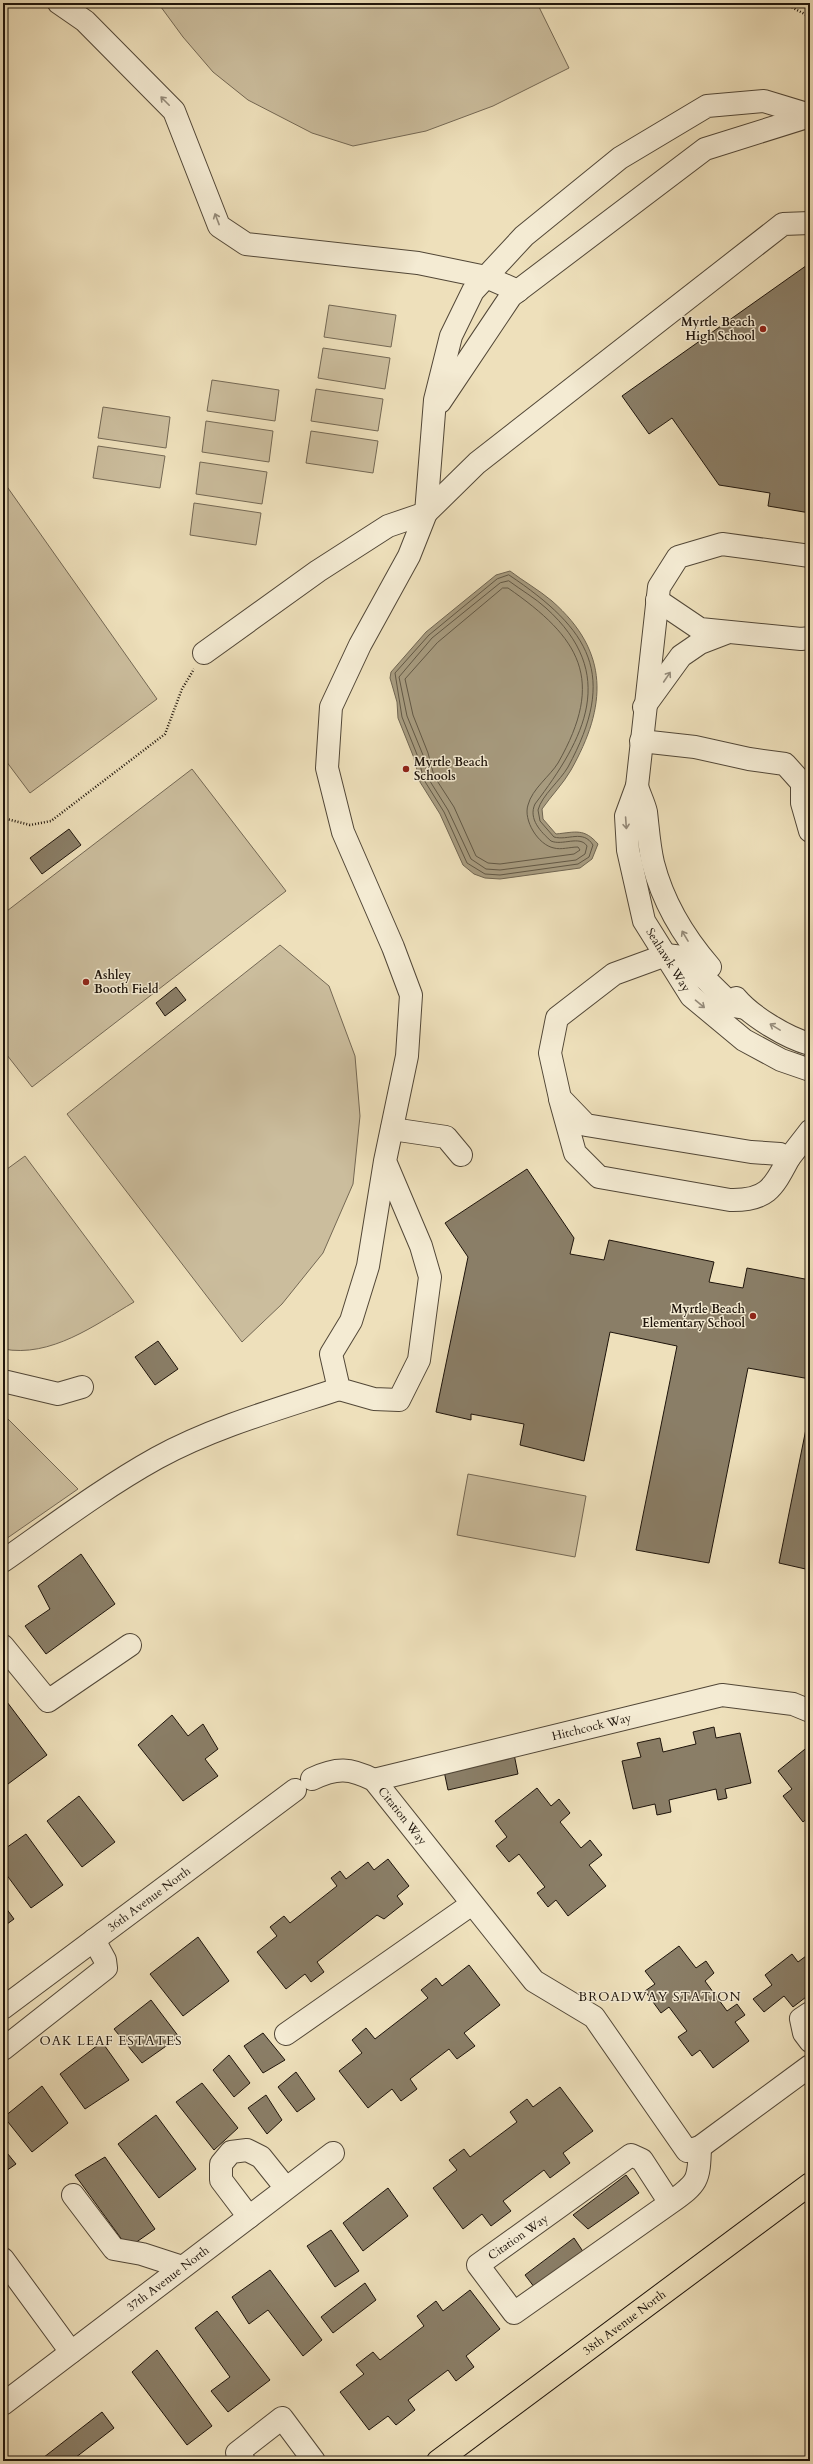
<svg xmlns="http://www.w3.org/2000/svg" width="813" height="2464" viewBox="0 0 813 2464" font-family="Cardo,serif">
<rect width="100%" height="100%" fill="#eee0bb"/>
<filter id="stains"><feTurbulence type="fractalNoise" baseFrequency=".005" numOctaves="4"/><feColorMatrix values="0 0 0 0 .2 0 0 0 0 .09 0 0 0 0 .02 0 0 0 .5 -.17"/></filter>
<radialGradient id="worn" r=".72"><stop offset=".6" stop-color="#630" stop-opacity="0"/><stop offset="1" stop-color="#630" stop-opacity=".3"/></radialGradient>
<path fill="#cbbd9d" stroke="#746854" d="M158,3H537L569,68L493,106L426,131L353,146L312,133L248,100L213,72L183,37Z
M329,305L396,315L391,347L324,337Z
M323,348L390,358L385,389L318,378Z
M212,380L279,390L275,421L207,411Z
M316,389L383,399L378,431L311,421Z
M103,407L170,417L166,448L98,438Z
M206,421L273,431L269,462L202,452Z
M311,431L378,441L373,473L306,463Z
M98,446L165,456L160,488L93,478Z
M200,462L267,472L262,504L196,494Z
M3,481L157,699L30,793L3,757Z
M194,503L261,513L256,545L190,535Z
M192,769L286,891L32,1087L3,1050V914Z
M280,945L329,986L355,1056L360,1116L353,1184L323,1253L282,1304L242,1342L67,1114Z
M25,1156L134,1302C95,1325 51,1358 3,1349V1172Z
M3,1414L78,1489L3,1541Z
M468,1474L586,1496L575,1557L457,1535Z"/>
<path fill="#a79b7f" stroke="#706551" d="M510,571C523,581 539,590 552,601C610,652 607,706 571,770C563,784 551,796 542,809L543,819L556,834C576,832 584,828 598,844L592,859L580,868L500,879L485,878L474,874L463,865L440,814L420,782L414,758L398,718L397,702L390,678L391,672L426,632L496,575Z"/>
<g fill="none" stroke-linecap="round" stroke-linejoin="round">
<path stroke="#625845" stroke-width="1" d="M509,575C591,630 618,675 568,767C560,781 542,795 538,810L540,821L554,837C568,841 583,829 593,845L589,857L578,864L500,875L485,874L467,863L444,812L424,780L418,757L402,717L395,673L429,635L497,579Z
M509,581C521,590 535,598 546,608C619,674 585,738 535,804C528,819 541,832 551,841C562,846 580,835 587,846L585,854L576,860L500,870L486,869L471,859L448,810L428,778L423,755L407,716L399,677L432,638L500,583Z
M503,588H508C580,638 606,679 558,763C550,776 532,789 528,805C523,820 538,845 554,848C561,850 570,847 578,847L580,850L574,854L500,864L488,863L476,856L454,807L434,776L428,753L413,715L405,679L437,643Z"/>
</g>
<path fill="#8a7e67" stroke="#1e140b" d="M810,263V513L768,506L770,493L719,485L672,418L649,434L622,396Z
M69,829L81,845L42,874L30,858Z
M176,987L186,1000L165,1016L156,1003Z
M527,1169L574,1238L570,1254L604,1260L609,1240L714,1262L709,1282L743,1288L747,1268L810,1280V1379L748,1368L709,1563L636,1550L677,1346L610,1332L584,1461L520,1445L524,1424L471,1414V1420L436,1412L468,1257L445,1223Z
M158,1341L178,1369L155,1385L135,1357Z
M810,1409V1570L779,1563Z
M81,1554L115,1604L46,1654L25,1626L50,1609L38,1586Z
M4,1698L47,1755L8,1784L3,1778Z
M172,1715L188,1736L203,1724L218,1749L205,1759L218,1776L183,1801L138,1745Z
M714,1727L716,1738L740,1733L751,1783L725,1789L727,1798L718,1800L716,1789L669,1800L671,1812L657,1815L655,1804L633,1809L622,1761L641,1757L637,1743L660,1738L663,1752L696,1744L693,1732Z
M810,1745V1816L803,1822L783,1796L792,1789L778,1771Z
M514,1754L518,1774L448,1790L444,1771Z
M537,1788L551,1806L559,1799L570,1813L560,1822L581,1848L590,1840L602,1855L589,1865L606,1886L568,1916L556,1900L548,1907L537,1893L545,1887L519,1854L509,1862L496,1846L507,1837L495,1821Z
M79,1796L115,1842L82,1867L47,1821Z
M26,1834L63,1885L31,1908L3,1870V1850Z
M388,1859L409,1886L397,1896L403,1904L384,1919L377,1915L317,1962L324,1972L311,1982L305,1974L286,1989L257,1952L277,1936L270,1927L284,1916L290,1923L337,1886L331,1878L340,1871L346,1879L368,1862L374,1870Z
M3,1904L14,1919L3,1927Z
M198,1937L229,1981L183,2016L150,1974Z
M679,1946L696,1968L706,1961L714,1973L705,1981L727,2011L737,2004L745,2015L735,2022L749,2041L713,2068L700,2050L692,2056L678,2037L687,2031L669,2007L661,2013L645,1991L655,1984L645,1971Z
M810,1953V1994L793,2007L784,1996L764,2012L753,1999L772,1985L765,1975L792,1954L798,1962Z
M469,1965L500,2005L464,2033L475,2046L457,2059L449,2049L410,2079L417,2089L401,2101L392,2089L368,2108L339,2071L362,2053L352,2040L366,2028L375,2039L428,1998L421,1990L436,1978L442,1986Z
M151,2000L179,2037L142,2063L114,2029Z
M263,2033L285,2060L263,2073L244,2046Z
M102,2042L129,2080L85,2109L60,2074Z
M229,2055L250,2083L234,2097L213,2070Z
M296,2072L315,2099L297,2112L278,2087Z
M202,2083L238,2128L214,2150L176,2102Z
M42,2086L68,2123L32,2152L4,2117Z
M560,2087L593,2131L563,2153L570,2163L550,2178L544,2170L503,2201L511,2211L491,2226L482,2214L463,2229L433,2188L457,2170L449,2160L464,2149L470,2157L517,2122L510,2112L527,2099L533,2107Z
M266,2095L282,2120L267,2134L248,2108Z
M156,2115L196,2169L159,2198L118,2144Z
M3,2148L16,2164L3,2173Z
M105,2157L155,2229L128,2248L75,2175Z
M626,2175L639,2193L588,2229L573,2215Z
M388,2188L408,2216L363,2251L343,2223Z
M331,2230L359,2271L335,2287L307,2246Z
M574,2238L586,2256L538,2292L525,2275Z
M270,2270L322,2340L303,2356L268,2310L249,2324L232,2297Z
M365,2283L376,2300L333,2333L321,2317Z
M470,2290L500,2329L466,2356L474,2367L456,2381L448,2370L408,2400L415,2410L396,2425L388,2416L369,2430L340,2392L364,2374L356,2365L373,2352L380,2360L424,2326L417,2316L436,2301L443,2311Z
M217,2311L270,2380L228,2412L211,2391L230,2377L195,2328Z
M157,2350L212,2426L187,2445L132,2372Z
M102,2412L114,2428L71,2461H39Z"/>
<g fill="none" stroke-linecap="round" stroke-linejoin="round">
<g stroke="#524737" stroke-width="24">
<g id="minor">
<path d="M59,3L85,21L174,111L219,226L246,244L418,263L486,277L518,291"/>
<path d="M440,402L511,296L705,149L810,116"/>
<path id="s1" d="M810,556L722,544L678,557L659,587L637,786L626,816L628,850L644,921L691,996L744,1040L781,1060L810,1070"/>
<path d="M657,600L700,629L801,639L810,638"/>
<path d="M204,653L318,571L388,526L426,513L477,463L783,224L810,223"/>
<path d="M644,707L681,656L700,643L726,633"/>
<path d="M641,741L695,747L749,759L785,764L802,783V803L810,831"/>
<path d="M637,786C639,794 644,803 646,812C648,829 649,846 653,863C663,902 684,937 710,967"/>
<path d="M736,998C751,1016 787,1038 810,1044"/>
<path d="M745,1008L733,1006L683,957L666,955L614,974L557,1018L550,1053L560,1098L586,1125L751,1152L780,1154L789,1158L810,1131"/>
<path d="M560,1099L575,1153L599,1177L730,1200C767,1201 773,1188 789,1158"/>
<path d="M392,1129L446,1137L461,1155"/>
<path d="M385,1161L421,1246L430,1277L419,1360L399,1400L374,1399L339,1389L331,1354L351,1321L368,1266L385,1161L407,1056L411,995L393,947L343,832L327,768L331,707L360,645L409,556L426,513L435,400L451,336L473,291L524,236L620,158L707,106L764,101L810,115"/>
<path d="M3,1381L58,1394L82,1387"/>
<path d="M3,1561C53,1526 103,1488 157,1458C214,1427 278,1409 339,1389"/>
<path d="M3,1646L48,1701L130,1645"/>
<path id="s2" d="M312,1779C337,1767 350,1768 374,1780L534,1981L594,2017L687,2151L700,2147L810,2066"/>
<path id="s3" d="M374,1780L722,1695L793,1704L810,1711"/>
<path id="s4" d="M3,2008L295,1790"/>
<path d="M810,2013L801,2019L804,2033L810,2041"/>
<path d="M286,2034L472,1904"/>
<path d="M3,2049L106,1968L105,1960L94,1940"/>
<path d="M73,2195L114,2249L142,2254L182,2267"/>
<path d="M670,2203L642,2160L631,2155L478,2265L514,2313L670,2203C698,2183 699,2181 700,2147"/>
<path d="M249,2217L221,2180V2164L231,2152L247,2150L261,2157L285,2187"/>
<path d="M3,2259L71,2352"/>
<path id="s5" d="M3,2404L333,2153"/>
<path d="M244,2461L237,2453L282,2418L314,2461"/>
</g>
</g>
<g stroke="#1e140b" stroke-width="24">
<g id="major">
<path id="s6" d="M438,2461L810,2184"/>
</g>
</g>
<path stroke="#1e140b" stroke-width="2.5" stroke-dasharray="1 2" stroke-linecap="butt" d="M784,3L810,17
M3,818L30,825L51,821L165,734L182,689L194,669"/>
<use href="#minor" stroke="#f4ebd3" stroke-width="22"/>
<use href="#major" stroke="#eee0bb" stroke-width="22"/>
</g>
<defs><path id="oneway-shaft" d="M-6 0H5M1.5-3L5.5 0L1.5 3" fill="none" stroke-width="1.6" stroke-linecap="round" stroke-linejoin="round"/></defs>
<g stroke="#948a79">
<use href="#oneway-shaft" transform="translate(165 101) rotate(-135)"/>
<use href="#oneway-shaft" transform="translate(217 219) rotate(-111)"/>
<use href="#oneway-shaft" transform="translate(667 677) rotate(-56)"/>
<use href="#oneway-shaft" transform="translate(626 823) rotate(86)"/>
<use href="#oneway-shaft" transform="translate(685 936) rotate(-121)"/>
<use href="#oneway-shaft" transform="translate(700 1004) rotate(40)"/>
<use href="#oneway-shaft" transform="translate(775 1027) rotate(-149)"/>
</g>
<g fill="#8f2418" stroke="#f4ebd3" stroke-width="1.5">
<circle cx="763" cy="329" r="4"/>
<circle cx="406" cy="769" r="4"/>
<circle cx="86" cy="982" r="4"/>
<circle cx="753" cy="1316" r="4"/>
</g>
<g text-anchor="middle" stroke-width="3" stroke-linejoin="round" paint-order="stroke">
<g font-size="12" font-weight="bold" fill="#1e140b" stroke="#f4ebd3" text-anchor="end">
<text x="755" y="326">Myrtle Beach<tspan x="755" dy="14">High School</tspan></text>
<text x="414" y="766" text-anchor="start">Myrtle Beach<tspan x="414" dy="14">Schools</tspan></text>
<text x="94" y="979" text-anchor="start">Ashley<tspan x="94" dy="14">Booth Field</tspan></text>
<text x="745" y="1313">Myrtle Beach<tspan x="745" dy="14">Elementary School</tspan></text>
</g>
<g font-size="12" fill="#1e140b" stroke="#f4ebd3">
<text dy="4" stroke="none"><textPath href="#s1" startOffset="555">Seahawk Way</textPath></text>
<text dy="4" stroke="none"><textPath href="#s3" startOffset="224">Hitchcock Way</textPath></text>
<text dy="4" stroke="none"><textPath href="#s2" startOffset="111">Citation Way</textPath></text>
<text dy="4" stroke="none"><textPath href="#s4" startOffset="182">36th Avenue North</textPath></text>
<text transform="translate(518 2237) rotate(-35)" y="4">Citation Way</text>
<text dy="4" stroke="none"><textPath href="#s5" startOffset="207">37th Avenue North</textPath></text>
<text dy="4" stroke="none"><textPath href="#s6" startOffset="232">38th Avenue North</textPath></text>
</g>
<g font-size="13" letter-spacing="1" fill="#1e140b" stroke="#f4ebd3">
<text x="660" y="2001">BROADWAY STATION</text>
<text x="111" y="2045">OAK LEAF ESTATES</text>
</g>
</g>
<rect width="813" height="2464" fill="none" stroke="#eee0bb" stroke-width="16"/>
<rect x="4" y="4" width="805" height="2456" fill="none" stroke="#1e140b" stroke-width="2"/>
<rect x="8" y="8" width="797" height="2448" fill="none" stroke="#1e140b"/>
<rect width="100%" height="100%" filter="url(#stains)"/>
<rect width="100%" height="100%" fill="url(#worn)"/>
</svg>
